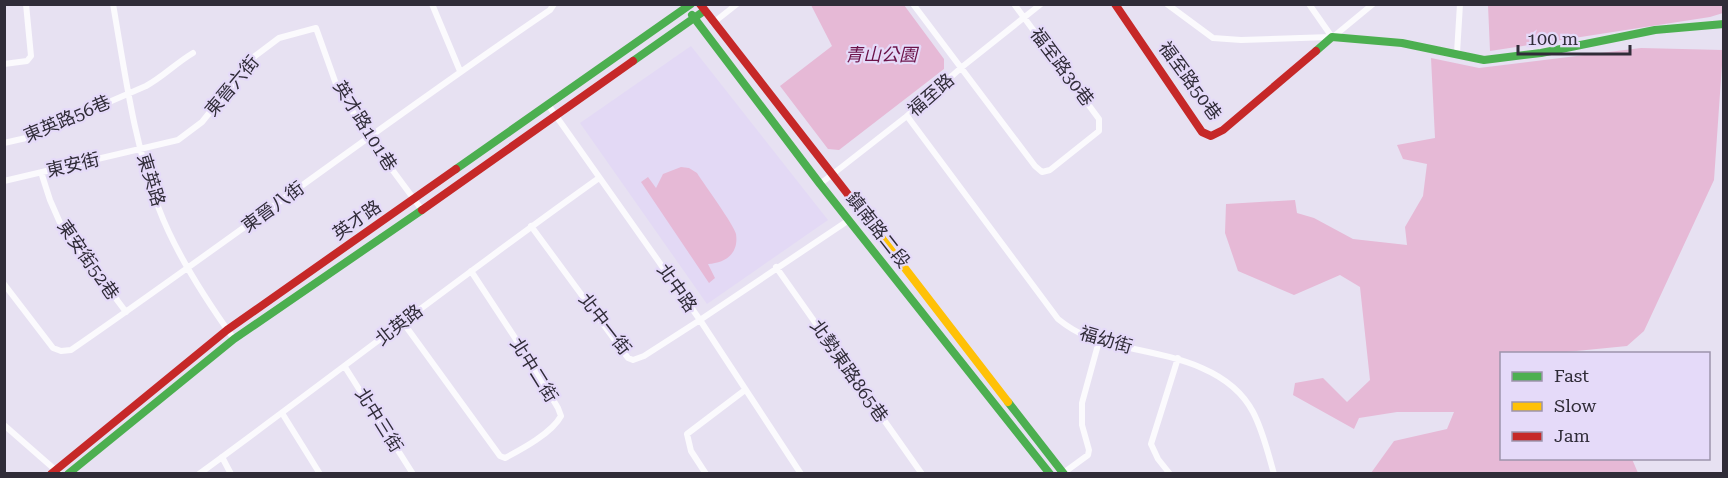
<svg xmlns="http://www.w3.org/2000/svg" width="1728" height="478" viewBox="0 0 1728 478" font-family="'Roboto Serif','Noto Sans TC',serif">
<rect width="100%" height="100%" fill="#e7e1f2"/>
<path fill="#e3d9f5" d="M691,46L828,220L707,304L580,123Z"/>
<path fill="#e6b9d6" d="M1723,4V13L1710,17L1490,51L1488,5Z
M811,5H904L944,59V69L839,150L828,149L780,86L832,46Z
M1641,48L1723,50L1714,180L1644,331L1627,346L1556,353L1502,354V458L1632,459L1638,473H1371L1394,441L1447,429L1454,412H1397L1359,418L1354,429L1293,395L1295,383L1323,378L1347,402L1370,380L1360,287L1340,275L1294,295L1238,271L1225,233L1226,204L1295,200L1297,213L1314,218L1353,239L1407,245L1405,227L1423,196L1427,164L1403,159L1397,145L1435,138L1431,58L1479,68Z
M681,167L689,168L697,173C704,184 734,225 736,234C739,254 725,263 708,264L715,278L709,283L641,182L648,177L656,188L663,174Z"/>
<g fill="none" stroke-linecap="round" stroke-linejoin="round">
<path stroke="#fbfafd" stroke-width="6" d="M113,4C125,73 134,144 159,209C176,254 206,300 234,339
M432,4L460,71
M913,4L1035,166L1042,172L1050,170L1099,131V119L1014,4
M1167,4L1213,38L1241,40L1331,37
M1309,4L1332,37
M713,23L737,4
M1333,37L1373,4
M1457,53L1460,4
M4,64L27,61L31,56L26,4
M549,106L700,320L801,474
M907,116L1058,319C1080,337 1098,341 1125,347C1171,357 1229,366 1253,412C1263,431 1268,453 1274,474
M4,143L26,138L146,86C163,77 176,63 193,53
M41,172L50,200L61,225L126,312
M4,181L178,140L202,122L255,56L279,38L316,28L336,84L368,137L422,210
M820,184L907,116L962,67L1041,4
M531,226L628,358L633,360L644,356L700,320L849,220
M776,267L922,474
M4,284L53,348L61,351L71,350C232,239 388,120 550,10L554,4
M402,321L500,456L505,458C522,449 552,433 561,416L558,408L525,353L471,271
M345,367L413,474
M282,413L320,474
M4,425L60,474
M222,457L231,474
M199,474C333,376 464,274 599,178
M706,474L691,451L687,434L745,390
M1062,474L1088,455L1089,450L1082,425V403L1099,341
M1170,474L1158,459L1151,444L1178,358"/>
<path stroke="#4caf50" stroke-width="8" d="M692,15L820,184L1050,474
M1316,51L1332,37L1402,43L1484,60L1541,53L1655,30L1724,24
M633,61L704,11
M456,169L691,4
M1008,402L1064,474
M68,474L234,339L422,210"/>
<path stroke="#ffc107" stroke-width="8" d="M857,206L1008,402"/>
<path stroke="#c62828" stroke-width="8" d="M700,4L857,206
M1115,4L1202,132L1211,136L1223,130L1316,51
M422,210L633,61
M51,474L227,330L456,169"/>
</g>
<g text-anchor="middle" stroke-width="4.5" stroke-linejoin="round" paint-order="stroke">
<g font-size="18" font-style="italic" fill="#6b1249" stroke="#e5daf9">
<text x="881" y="61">青山公園</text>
</g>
<g font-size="18" fill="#302c38" stroke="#e5daf9">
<text transform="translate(1062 67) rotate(53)" y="6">福至路30巷</text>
<text transform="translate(1190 81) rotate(54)" y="6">福至路50巷</text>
<text transform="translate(232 86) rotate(-50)" y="6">東晉六街</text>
<text transform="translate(931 95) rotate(-41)" y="6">福至路</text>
<text transform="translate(67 119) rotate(-23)" y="6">東英路56巷</text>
<text transform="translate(365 126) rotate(58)" y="6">英才路101巷</text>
<text transform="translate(73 165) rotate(-13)" y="6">東安街</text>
<text transform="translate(151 180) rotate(73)" y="6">東英路</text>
<text transform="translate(273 207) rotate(-36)" y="6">東晉八街</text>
<text transform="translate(357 220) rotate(-35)" y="6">英才路</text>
<text transform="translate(878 230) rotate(52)" y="6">鎮南路二段</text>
<text transform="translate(88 260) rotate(55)" y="6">東安街52巷</text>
<text transform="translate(677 288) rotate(55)" y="6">北中路</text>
<text transform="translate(605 324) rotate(52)" y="6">北中一街</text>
<text transform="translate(399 325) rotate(-38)" y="6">北英路</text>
<text transform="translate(1106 340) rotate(16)" y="6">福幼街</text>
<text transform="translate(534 370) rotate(58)" y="6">北中二街</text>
<text transform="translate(849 371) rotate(55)" y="6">北勢東路865巷</text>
<text transform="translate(379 420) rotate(58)" y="6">北中三街</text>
</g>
</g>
<rect width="1728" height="478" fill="none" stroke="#302c38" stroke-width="12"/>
<rect x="1500" y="352" width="210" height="108" fill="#e5daf9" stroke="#9d94ac" stroke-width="1.5"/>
<rect x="1512" y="372" width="30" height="9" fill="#4caf50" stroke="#9d94ac" stroke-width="1.5"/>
<text x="1554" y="382" font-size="18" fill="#302c38">Fast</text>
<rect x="1512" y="402" width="30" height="9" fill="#ffc107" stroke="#9d94ac" stroke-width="1.5"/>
<text x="1554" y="412" font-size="18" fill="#302c38">Slow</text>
<rect x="1512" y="432" width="30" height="9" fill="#c62828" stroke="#9d94ac" stroke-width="1.5"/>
<text x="1554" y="442" font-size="18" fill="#302c38">Jam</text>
<path d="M1518 45v9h112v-9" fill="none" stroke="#302c38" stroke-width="3"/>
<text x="1527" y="45" font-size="18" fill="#302c38" stroke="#e5daf9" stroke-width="4.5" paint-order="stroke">100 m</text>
</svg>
